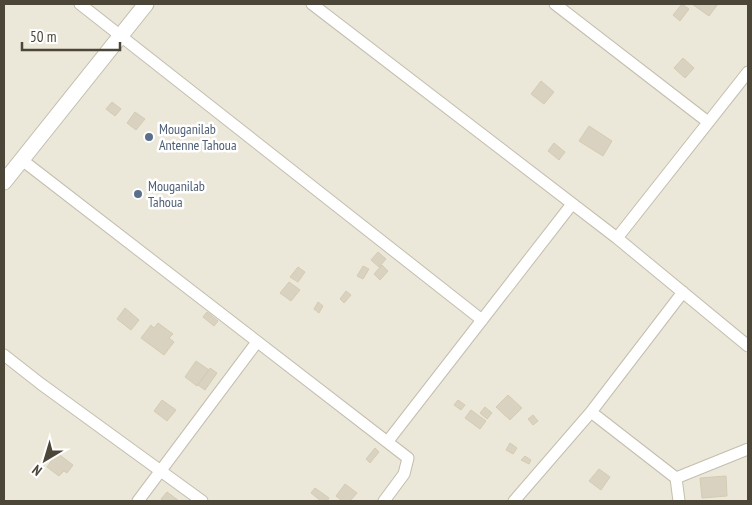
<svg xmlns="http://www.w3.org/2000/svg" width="752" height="505" viewBox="0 0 752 505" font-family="'PT Sans Narrow',sans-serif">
<rect width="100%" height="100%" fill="#f7f4eb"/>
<path fill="#ebe7d9" d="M4,4H748V501H4Z"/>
<path fill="#d9d2c0" stroke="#d5cbb2" d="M682,4L689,9L680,21L673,15Z
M692,4H718L709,16Z
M683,58L694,68L685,78L674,68Z
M541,81L554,92L544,104L531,94Z
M112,102L121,109L115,116L106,109Z
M135,112L145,119L136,130L127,123Z
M589,126L612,141L603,156L579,141Z
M554,143L565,152L559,160L548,151Z
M378,252L386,259L379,267L371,260Z
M382,265L388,271L380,280L374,274Z
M363,266L369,269L363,279L357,276Z
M298,267L305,272L298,282L290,277Z
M289,282L300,290L291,301L280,293Z
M346,291L351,295L344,303L340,299Z
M318,302L323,306L319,313L314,309Z
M125,308L139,320L131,330L117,319Z
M207,312L218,321L214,326L203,317Z
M158,323L173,334L169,338L174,342L164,355L141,338L151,325L154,328Z
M196,361L209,370L197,386L185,377Z
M210,368L217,373L205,390L198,385Z
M508,395L522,408L510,420L496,407Z
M162,400L176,410L167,421L154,411Z
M458,400L465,405L461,410L454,405Z
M485,407L492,413L487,419L480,413Z
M471,410L486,421L480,429L465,418Z
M533,415L538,421L533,425L528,419Z
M510,443L517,448L513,454L506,450Z
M375,448L379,452L370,463L366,459Z
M57,453L73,465L67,473L64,471L59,476L47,467Z
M525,456L531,460L529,464L521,460Z
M599,469L610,477L601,490L589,481Z
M726,476L727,496L702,498L700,478Z
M345,484L357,493L350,501H342L336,496Z
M315,488L329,498L327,501H321L311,493Z
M167,492L179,501H164L161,499Z"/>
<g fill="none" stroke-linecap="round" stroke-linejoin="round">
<g stroke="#c3bead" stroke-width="13">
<path id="minor" d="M80,4L482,320
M312,4L617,238L748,346
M555,4L708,122
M22,160L408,458L404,474L384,501
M617,238L748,72
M4,355L41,384L202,501
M591,412L676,478L679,501
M388,441L572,204
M676,478L748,449
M138,501L257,342
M514,501L591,412L683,292"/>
</g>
<g stroke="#c3bead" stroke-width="17">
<path id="tertiary" d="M4,182L146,4"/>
</g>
<use href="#minor" stroke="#fff" stroke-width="11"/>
<use href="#tertiary" stroke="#fff" stroke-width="15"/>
</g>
<g fill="#5c6f8a" stroke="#fff" stroke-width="2">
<circle cx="149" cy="137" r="5"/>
<circle cx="138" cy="194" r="5"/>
</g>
<g text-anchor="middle" stroke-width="5" stroke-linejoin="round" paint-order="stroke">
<g font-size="14" fill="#4e5e75" stroke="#fff" text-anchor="start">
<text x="159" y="134">Mouganilab<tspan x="159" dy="16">Antenne Tahoua</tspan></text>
<text x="148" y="191">Mouganilab<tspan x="148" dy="16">Tahoua</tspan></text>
</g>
</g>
<rect width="752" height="505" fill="none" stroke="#4c4638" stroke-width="10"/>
<g transform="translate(45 460) rotate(218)" stroke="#ffffff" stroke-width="4" paint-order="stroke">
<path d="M0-4L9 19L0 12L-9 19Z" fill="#4c4638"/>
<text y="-8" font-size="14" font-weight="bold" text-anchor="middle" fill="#4c4638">N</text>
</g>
<path d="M22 42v8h98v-8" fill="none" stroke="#4c4638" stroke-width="2.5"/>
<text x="30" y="42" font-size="15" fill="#4c4638" stroke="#ffffff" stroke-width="4" paint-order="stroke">50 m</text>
</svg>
